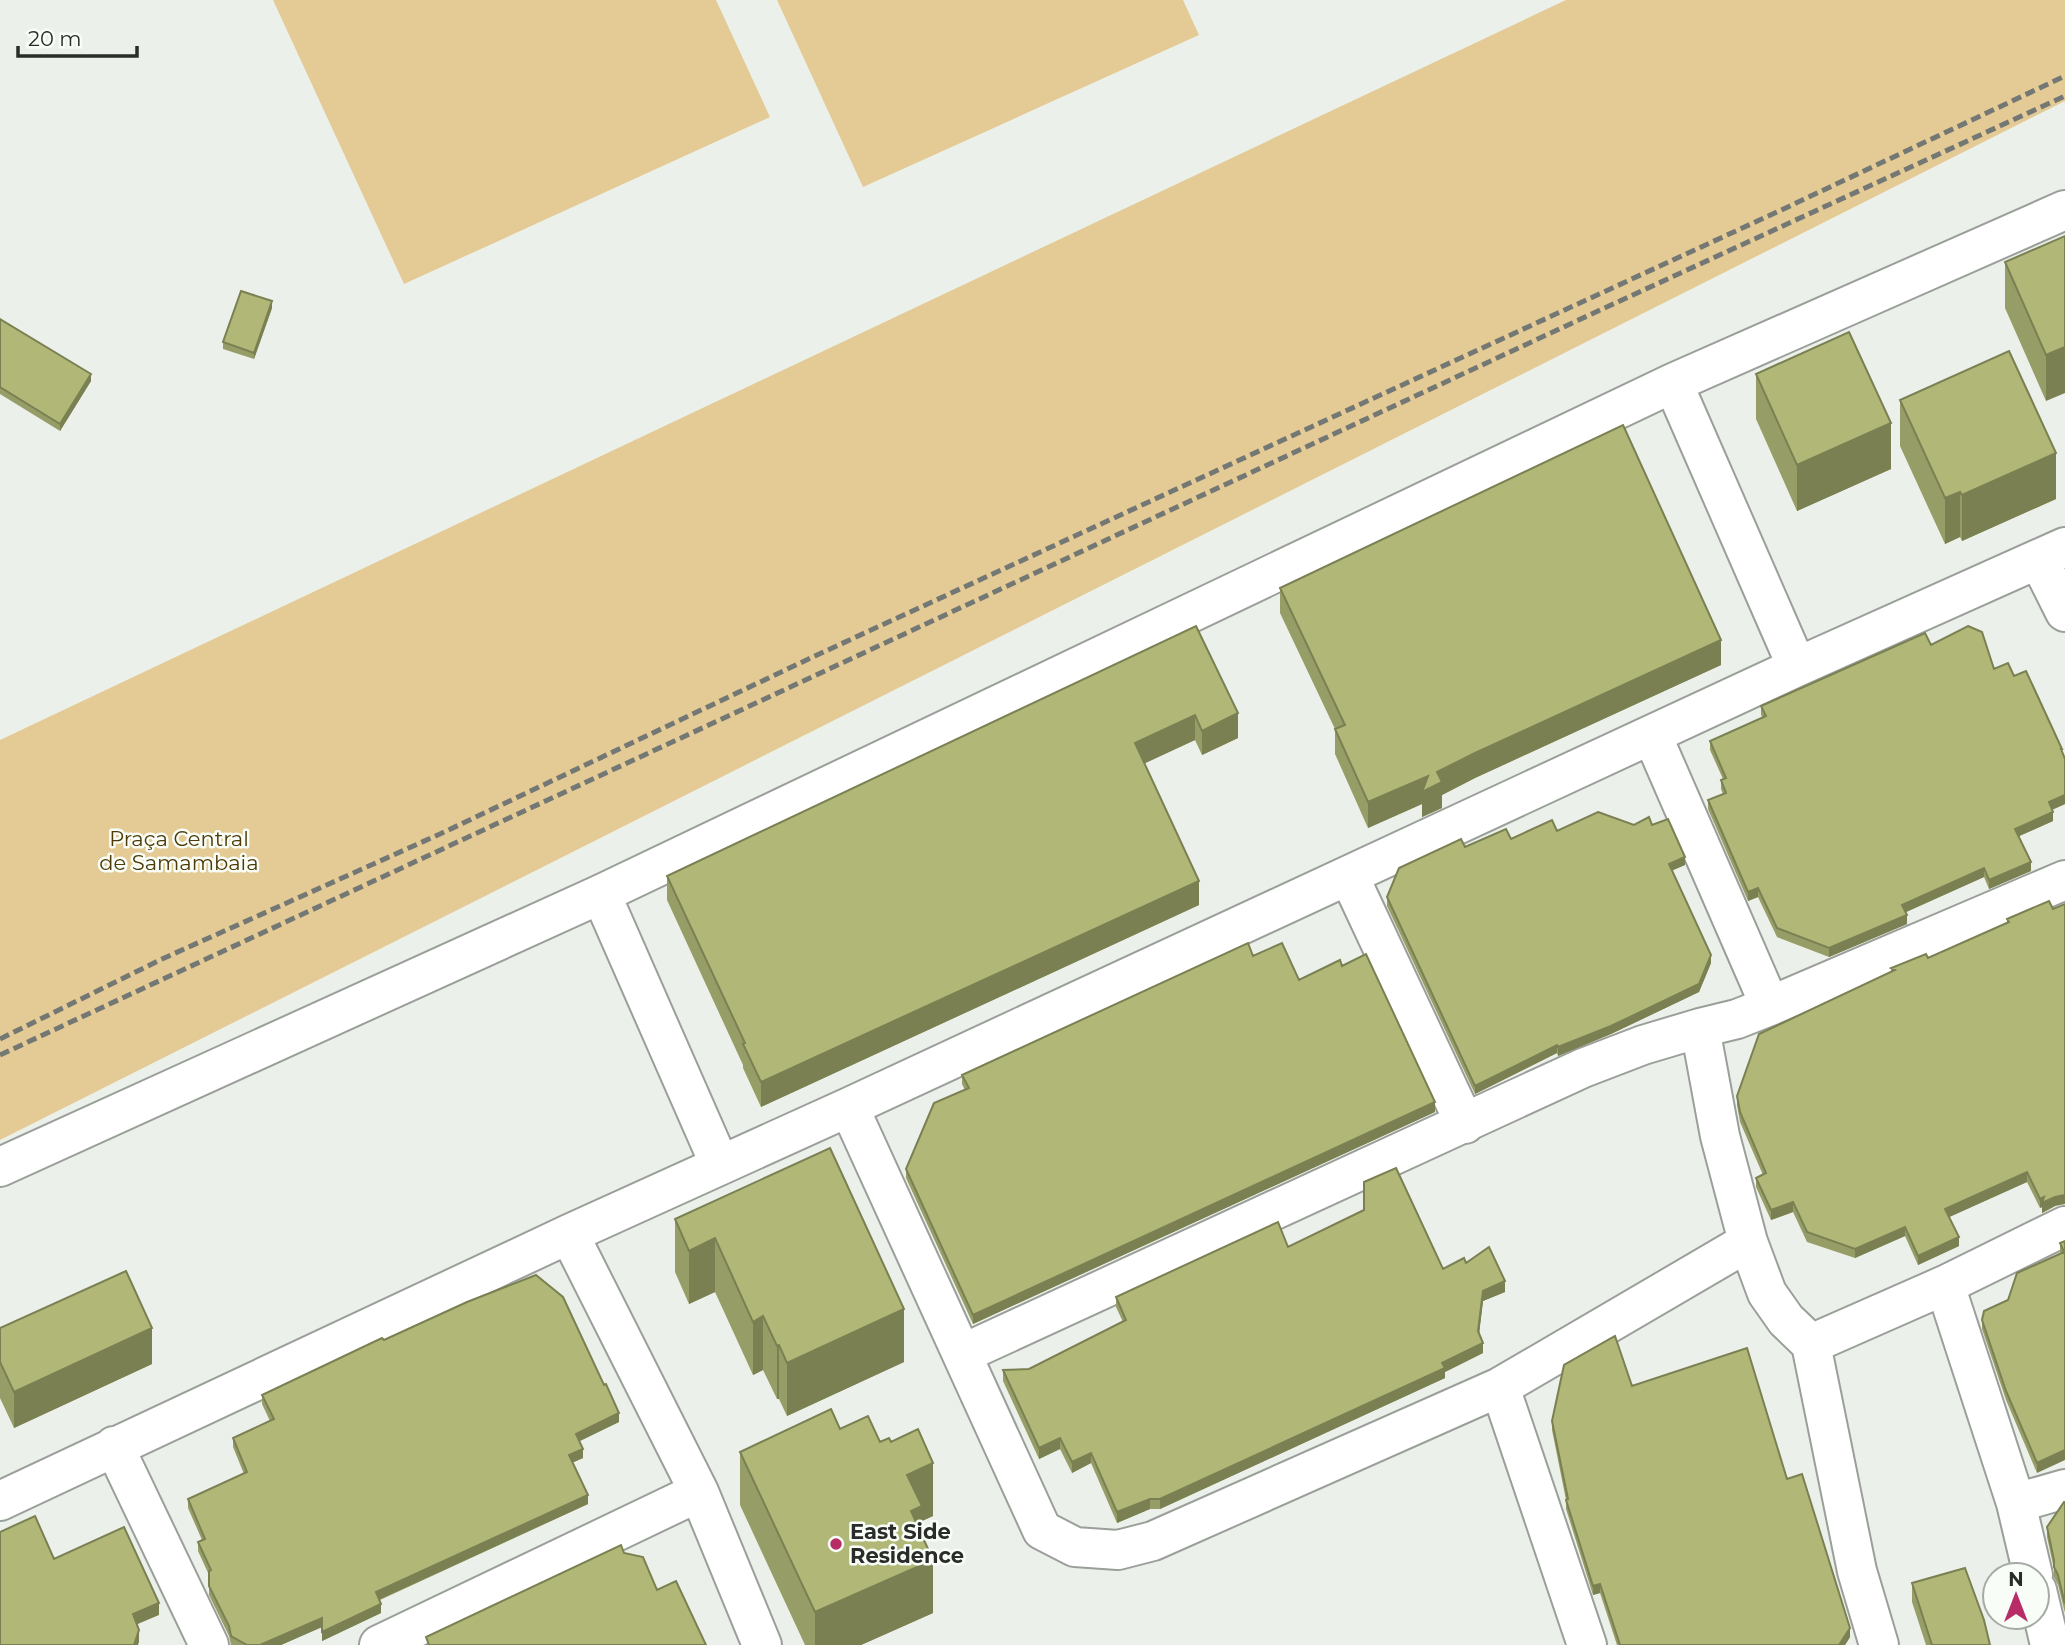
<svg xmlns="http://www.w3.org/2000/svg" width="2065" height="1645" viewBox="0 0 2065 1645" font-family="Montserrat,sans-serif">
<rect width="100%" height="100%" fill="#ebf1ea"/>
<path fill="#e4ca94" d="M273,0H716L770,117L404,284Z
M777,0H1183L1199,35L863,187Z
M1566,0H2065V101L0,1140V740Z"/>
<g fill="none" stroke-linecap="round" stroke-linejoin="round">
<g stroke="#9a9f99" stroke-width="42">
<path id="street" d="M2039,560L2065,612
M1797,667L1673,383L2065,210
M1652,735L1770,1006
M1349,876L1465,1124
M601,894L720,1165
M849,1107L1042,1530L1075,1547L1118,1550L1153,1541L1500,1387L1587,1645
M0,1167L601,894L1673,383
M569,1234L699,1492L762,1645
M1748,1242L1720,1136L1700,1028L1737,1019L1770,1006L2065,880
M1945,1285L2016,1503L2033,1575
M962,1354L1583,1068L1643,1045L1700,1028
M1500,1387L1748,1242L1767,1293L1786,1320L1811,1344
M114,1446L209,1645
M0,1501L569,1234L849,1107L1797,667L2065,547
M2016,1503L2065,1489
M2037,1590L2050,1645
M379,1645L699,1492
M1879,1645L1857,1571L1811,1344L1945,1285L2065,1226"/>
</g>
<use href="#street" stroke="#fff" stroke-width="38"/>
<path stroke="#747874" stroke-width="5" stroke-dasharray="10 5" stroke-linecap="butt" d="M0,1039L162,959L440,834L817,655L1777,212L2065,76
M0,1055L1598,311L2065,96"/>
</g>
<path fill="#979d66" d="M2065,236L2046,401L2005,308V262Z
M272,308L254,359L223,349V342Z
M0,319L91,381L60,431L0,394Z
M1756,374L1891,469L1797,511L1756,419Z
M1900,400L2056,499L1962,541L1960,537L1945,544L1900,446Z
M1280,588L1721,665L1475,778L1442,795V808L1422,817V804L1368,828L1335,754V729L1280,613Z
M1196,626L1238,738L1202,755L1195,740L1144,763L1199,905L761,1107L743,1068V1065L667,900V876Z
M1931,645L2014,676L2062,753L2065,804L2052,810L2053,821L2019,836L2031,871L1989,889L1984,877L1905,912L1907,924L1829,957L1777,937L1758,897L1748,901L1708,809V800L1723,794L1721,789V780L1723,779L1710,750V741L1763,718L1761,715V706Z
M1634,825H1652L1685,865L1672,870L1711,963L1699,992L1611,1034L1558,1056L1557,1053L1475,1094L1387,906V897L1465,847L1557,831Z
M2049,901L2055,1206L2042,1213V1207L2040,1208L2027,1182L1949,1217L1959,1246L1918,1265L1905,1236L1855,1258L1807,1242L1793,1212L1771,1220L1756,1187V1178L1763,1175L1740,1122L1737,1105V1096L1891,972V968L1928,958L2007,923V919Z
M1253,956L1299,980L1342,966L1435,1112L973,1324L906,1178V1169L965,1090L962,1084V1075Z
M830,1148L904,1362L787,1416L779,1399H777L763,1370L753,1375L715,1292L689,1304L675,1272V1219Z
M2065,1241L2037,1473L2006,1400L1982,1329V1320L2008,1300L2060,1254V1243Z
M1288,1247L1443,1269L1466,1263L1505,1292L1483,1301L1479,1334L1483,1353L1445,1372V1378L1160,1509H1150L1117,1523L1091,1463L1072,1473L1060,1449L1039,1459L1003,1381V1370L1029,1369L1123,1322L1116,1307V1297Z
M0,1328L152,1364L14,1428L0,1398Z
M384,1340L619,1422L579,1441L583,1458L572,1463L588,1504L380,1600L381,1613L322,1641V1627L281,1645H231L229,1636L209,1595V1575L198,1551V1542L202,1540L188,1508V1499L244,1474L233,1447V1438L270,1421L262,1404V1395Z
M1632,1386L1787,1479L1850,1637L1845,1645H1617L1600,1593L1593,1595L1566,1509V1500L1552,1430V1421Z
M840,1429L933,1516L922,1521V1534L933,1613L861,1645H805L740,1505V1452Z
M2065,1502V1613L2058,1585L2054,1577V1569L2047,1537V1527Z
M1912,1583L1990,1645H1926L1912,1602Z"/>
<path fill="#7b8053" d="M272,301V308L254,359V353Z
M2065,347V393L2046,401V355Z
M91,374V381L60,431V424Z
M1891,423V469L1797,511V465Z
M2056,453V499L1962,541V495Z
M1960,492V537L1945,544V498Z
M1721,640V665L1475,778L1442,795V808L1422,817V804L1368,828V802L1437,772L1475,753Z
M1238,713V738L1202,755V731Z
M1195,715V740L1135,768V743Z
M2065,795V804L2049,811V802Z
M2053,812V821L2015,838V829Z
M1685,857V865L1669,872V864Z
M2031,862V871L1989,889V880Z
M1984,868V877L1902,914V905Z
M1199,881V905L761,1107V1082Z
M1758,888V897L1748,901V892Z
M1907,915V924L1829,957V948Z
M1711,955V963L1699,992L1611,1034L1558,1056V1047Z
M1557,1045V1053L1475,1094V1086Z
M1435,1102V1112L973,1324V1315Z
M2027,1172V1182L1945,1219V1209Z
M2065,1195V1204L2055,1206L2042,1213V1207L2040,1208V1199L2044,1197H2055Z
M1793,1202V1212L1771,1220V1210Z
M1905,1227V1236L1855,1258V1249Z
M1959,1237V1246L1918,1265V1256Z
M715,1238V1292L689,1304V1251Z
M1505,1281V1292L1483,1301L1478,1342V1331L1483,1291Z
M904,1309V1362L787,1416V1363Z
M763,1316V1370L753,1375V1322Z
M152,1328V1364L14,1428V1392Z
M1483,1343V1353L1445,1372V1378L1160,1509V1499Z
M779,1345V1399H777V1346Z
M619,1413V1422L576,1443V1434Z
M1060,1438V1449L1039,1459V1448Z
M583,1449V1458L569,1464V1455Z
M2065,1450V1460L2037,1473V1463Z
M1091,1453V1463L1072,1473V1462Z
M933,1463V1516L922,1521V1560L911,1564L907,1475Z
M588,1495V1504L376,1601V1592Z
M1150,1499V1509L1117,1523V1512Z
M933,1560V1613L861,1645H815V1612Z
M1600,1584V1593L1593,1595V1586Z
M159,1603V1615L133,1626V1614Z
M381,1604V1613L322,1641V1632Z
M322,1618V1627L281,1645H260Z
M1850,1628V1637L1845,1645H1839Z
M139,1630V1642L138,1645H134Z"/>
<path fill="#b0b777" stroke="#7b8053" stroke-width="2" d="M2065,236V347L2046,355L2005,262Z
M241,291L272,301L254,353L223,342Z
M0,319L91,374L60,424L0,387Z
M1849,332L1891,423L1797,465L1756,374Z
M2009,351L2056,453L1962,495L1960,492L1945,498L1900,400Z
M1623,425L1721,640L1475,753L1437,772L1442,782L1422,792L1428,776L1368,802L1335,729L1345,725L1280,588Z
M1196,626L1238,713L1202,731L1195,715L1135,743L1199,881L761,1082L743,1044L745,1043L667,876Z
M1968,626L1982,632L1994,669L2008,663L2014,676L2026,671L2062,749H2061L2065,759V795L2049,802L2053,812L2015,829L2031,862L1989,880L1984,868L1902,905L1907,915L1829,948L1777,928L1758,888L1748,892L1708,800L1726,793L1721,780L1726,778L1710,741L1766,716L1761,706L1925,633L1931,645Z
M1598,812L1634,825L1649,817L1652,825L1668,819L1685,857L1669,864L1711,955L1699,984L1611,1026L1558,1047L1557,1045L1475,1086L1387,897L1399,868L1461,839L1465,847L1506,829L1511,839L1552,820L1557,831Z
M2049,901L2053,909L2065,904V1195L2055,1197L2042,1203L2044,1197L2040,1199L2027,1172L1945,1209L1959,1237L1918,1256L1905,1227L1855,1249L1807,1232L1793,1202L1771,1210L1756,1178L1766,1173L1740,1112L1737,1096L1759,1034L1895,970L1891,968L1926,954L1928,958L2009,922L2007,919Z
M1248,943L1253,956L1282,943L1299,980L1340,960L1342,966L1366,954L1435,1102L973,1315L906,1169L934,1103L969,1088L962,1075Z
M830,1148L904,1309L787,1363L779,1345L777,1346L763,1316L753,1322L715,1238L689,1251L675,1219Z
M1396,1168L1443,1269L1464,1258L1466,1263L1489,1247L1505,1281L1483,1291L1478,1331L1483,1343L1442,1363L1445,1368L1160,1499H1150L1117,1512L1091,1453L1072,1462L1060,1438L1039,1448L1003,1370L1029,1369L1126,1320L1116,1297L1278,1222L1288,1247L1364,1210V1182Z
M2065,1241V1450L2037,1463L2006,1391L1982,1320L1984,1311L2008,1300L2017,1273L2064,1252L2060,1243Z
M126,1271L152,1328L14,1392L0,1362V1328Z
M536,1275L563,1297L604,1385L606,1384L619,1413L576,1434L583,1449L569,1455L588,1495L376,1592L381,1604L322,1632V1618L260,1645H247L231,1636L229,1626L209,1586V1571L211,1570L198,1542L205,1539L188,1499L247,1472L233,1438L274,1419L262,1395L382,1338L384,1340L467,1302Z
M1615,1336L1632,1386L1747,1348L1787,1479L1802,1474L1850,1628L1839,1645H1620L1600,1584L1593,1586L1566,1500L1568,1499L1552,1421L1564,1365Z
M831,1409L840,1429L868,1416L880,1442L889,1438L891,1442L918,1429L933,1463L907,1475L922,1506L911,1511L933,1560L815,1612L740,1452Z
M2064,1502H2065V1604L2058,1575L2054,1567V1560L2047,1527Z
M35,1516L54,1559L124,1527L159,1603L133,1614L139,1630L134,1645H0V1532Z
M621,1545L624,1553L643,1557L657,1590L676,1581L706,1645H429L426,1637Z
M1965,1568L1984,1620L1990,1645H1932L1912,1583Z"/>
<circle fill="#b72c66" stroke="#f8fef7" stroke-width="2.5" cx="836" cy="1544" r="7"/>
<g text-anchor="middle" stroke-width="5" stroke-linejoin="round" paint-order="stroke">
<g font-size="21" fill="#4d3a06" stroke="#f8fef7">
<text x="179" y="846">Praça Central<tspan x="179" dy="24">de Samambaia</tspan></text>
</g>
<g font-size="21" font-weight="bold" fill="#2a2c2a" stroke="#f8fef7" text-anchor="start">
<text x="850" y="1539">East Side<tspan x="850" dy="24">Residence</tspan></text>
</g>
</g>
<g transform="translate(2016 1596)"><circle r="33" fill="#f8fef7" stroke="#a6aaa5" stroke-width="2"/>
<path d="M0-5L12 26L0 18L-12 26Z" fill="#b72c66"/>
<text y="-10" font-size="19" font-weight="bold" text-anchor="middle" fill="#2a2c2a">N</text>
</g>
<path d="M18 46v10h119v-10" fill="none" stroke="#2a2c2a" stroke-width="3.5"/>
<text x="28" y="46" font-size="21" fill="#2a2c2a" stroke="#f8fef7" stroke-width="5" paint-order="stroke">20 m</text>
</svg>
